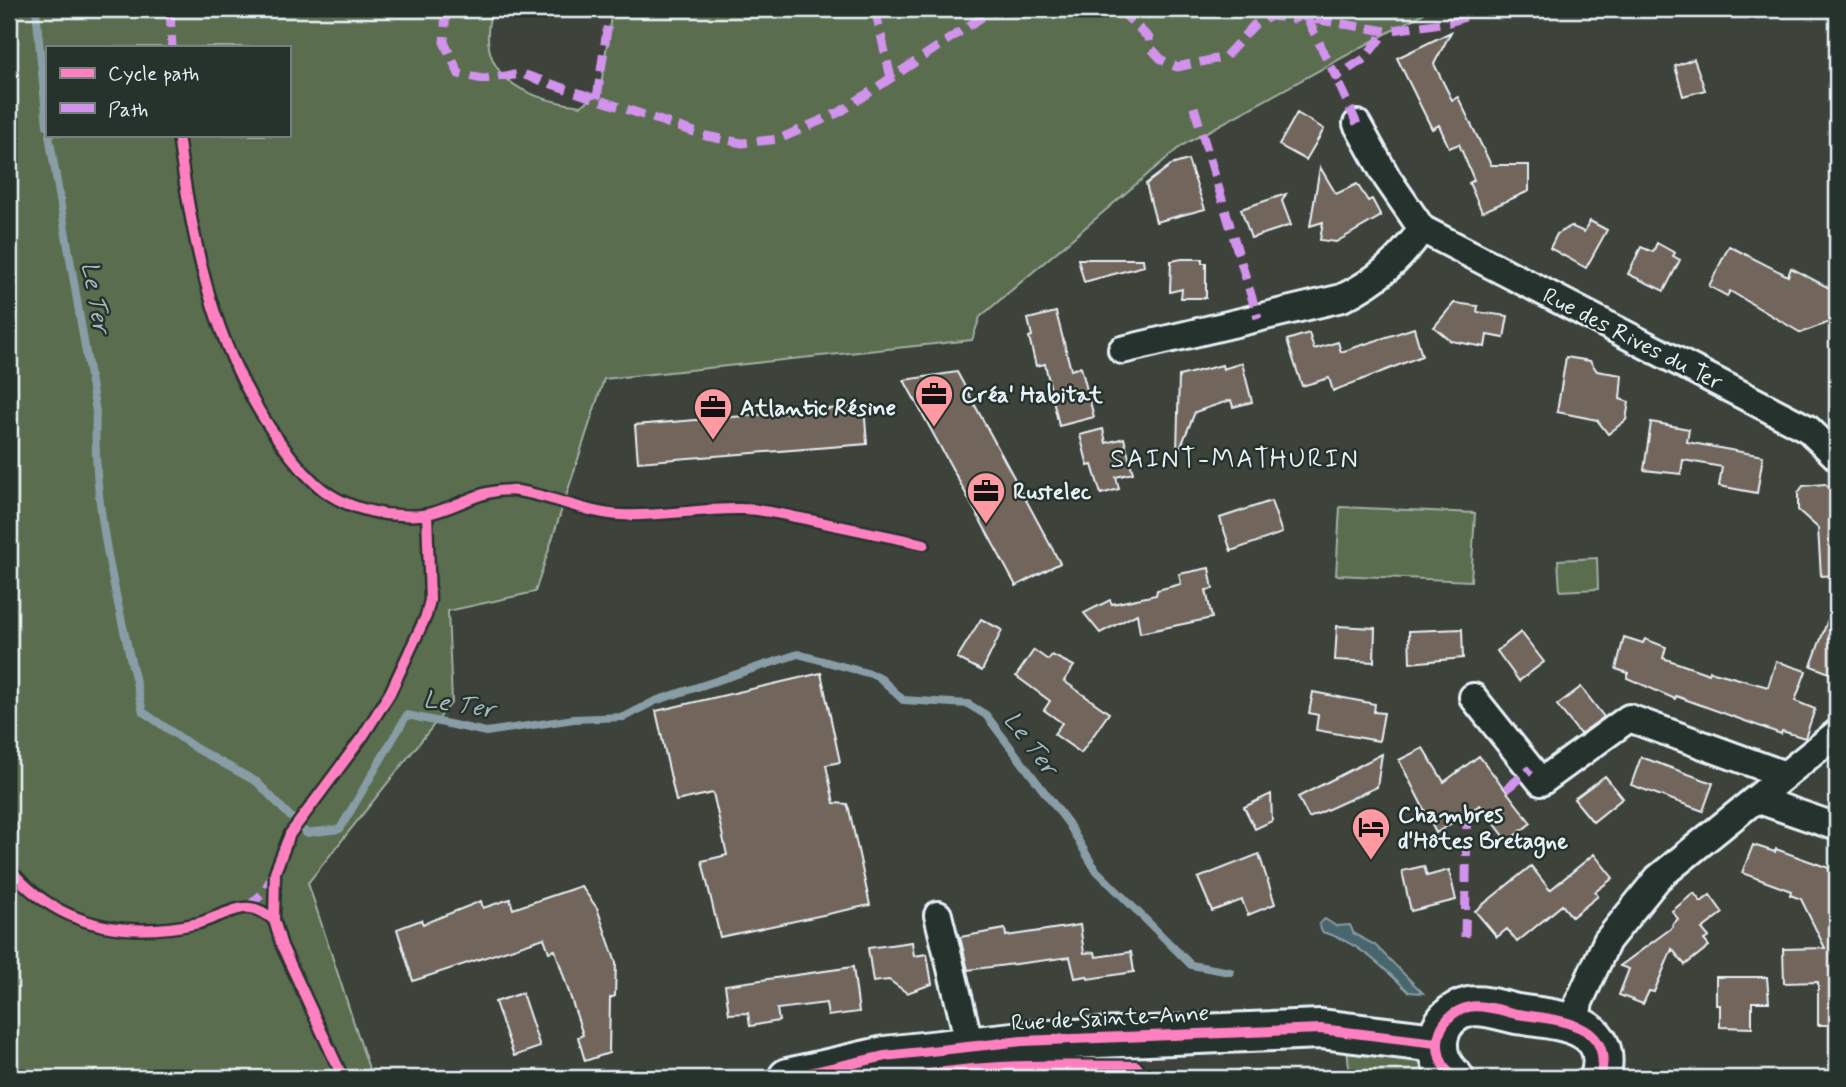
<svg xmlns="http://www.w3.org/2000/svg" width="1846" height="1087" viewBox="0 0 1846 1087" font-family="Mynerve,sans-serif">
<rect width="100%" height="100%" fill="#3d423b"/>
<filter id="ink" filterUnits="userSpaceOnUse"><feTurbulence type="fractalNoise" baseFrequency=".0143" numOctaves="2"/><feDisplacementMap in="SourceGraphic" scale="14" xChannelSelector="R" yChannelSelector="G"/><feConvolveMatrix kernelMatrix="1 2 1 2 8 2 1 2 1" color-interpolation-filters="sRGB"/></filter>
<g filter="url(#ink)">
<path fill="#5a6d50" stroke="#a1afa4" stroke-width="2" fill-rule="evenodd" d="M9,9H492C473,76 524,99 581,106L600,93L612,9H1426L1424,13L1181,146L980,317L972,340L604,379L535,592L448,611L452,702L308,883L372,1078H9ZM47,47H289V135H47Z
M1340,507L1475,513L1471,581L1336,575Z
M1597,558L1598,589L1560,591L1558,560Z
M1347,1048L1429,1055L1441,1078H1350Z"/>
<path fill="#48656d" stroke="#889da5" stroke-width="2" d="M1325,919L1336,926L1350,925L1354,934L1375,945L1423,993L1409,992C1385,969 1356,940 1322,932L1319,924Z"/>
<g fill="none" stroke-linecap="round" stroke-linejoin="round">
<path stroke="#889da5" stroke-width="8" d="M36,9L47,125
M49,135L96,412C91,510 121,616 143,712L197,749L257,782L306,833L340,829L407,715L486,732L574,719L624,717L655,701L798,654L878,676L903,700L968,704L986,715L1068,823L1095,869L1191,965L1230,972"/>
</g>
<path fill="#72665c" stroke="#e8f1f8" stroke-width="2" d="M1451,32L1434,64L1452,100L1458,97L1491,165H1529V191L1482,212L1469,183L1474,180L1459,144L1449,148L1439,125L1432,129L1397,58Z
M1694,59L1705,90L1683,96L1675,66Z
M1297,113L1324,129L1306,160L1279,145Z
M1188,160L1205,209L1156,222L1146,184L1171,165Z
M1320,167L1336,194L1357,184L1368,201L1372,199L1381,216L1336,242L1320,240L1323,222L1310,226Z
M1286,194L1282,201L1291,225L1251,238L1241,209Z
M1590,221L1607,230L1586,268L1550,248L1557,234L1571,226L1584,232Z
M1657,243L1675,253L1673,256L1680,260L1664,291L1628,274L1641,247L1653,252Z
M1729,246L1788,276L1791,268L1837,292V319L1801,333L1730,291L1727,296L1709,286Z
M1078,259H1143L1144,266L1084,282Z
M1182,259H1202V263H1206V298H1181L1182,289L1170,292L1171,261Z
M1454,303L1478,306L1477,312L1508,316L1504,338L1487,335L1485,347L1451,341L1434,327Z
M1056,312L1071,370L1081,367L1094,417L1059,426L1045,364L1036,366L1029,337L1032,336L1028,319Z
M1414,328L1422,356L1333,391L1329,378L1302,386L1287,340L1309,333L1314,349L1338,342L1341,352Z
M1566,357L1590,361L1597,371L1622,375L1620,399L1629,402L1626,420L1608,434L1597,420L1557,412Z
M1242,363L1252,402L1233,407L1231,400L1195,412L1179,451H1177L1179,376L1222,365L1223,369Z
M957,372L1060,563L1016,586L904,380Z
M864,406L867,444L638,462L635,425Z
M1651,422L1689,429L1687,442L1763,456L1757,493L1719,486L1722,467L1683,460L1681,474L1644,470Z
M1103,429L1106,443L1124,438L1133,473L1116,477L1119,489L1101,494L1092,465L1088,466L1080,435Z
M1825,484L1837,494V575L1821,576L1818,528L1798,510V493L1803,486Z
M1271,501L1282,533L1231,551L1220,518Z
M1209,568L1213,589L1206,590L1212,618L1140,633L1137,614L1100,633L1084,613L1110,600L1112,604L1156,595L1157,590L1181,584L1179,574Z
M1835,600H1837V676L1811,666Z
M981,619L1002,630L982,671L957,658Z
M1337,626L1375,628L1374,662L1335,660Z
M1462,629L1463,658L1410,663L1409,631Z
M1521,632L1544,662L1519,681L1497,651Z
M1624,637L1643,643L1645,639L1666,647L1663,658L1709,674L1710,671L1768,687L1776,661L1806,671L1795,701L1815,709L1805,738L1782,731L1781,734L1676,696L1675,699L1627,678L1628,673L1616,669Z
M1034,650L1048,660L1052,655L1074,666L1064,681L1109,713L1081,753L1054,734L1062,723L1044,710L1050,701L1016,676Z
M821,673L840,762L826,765L834,803L847,804L849,809L870,905L720,937L702,861L727,855L713,793L676,801L656,711Z
M1581,687L1604,717L1580,734L1557,705Z
M1313,692L1375,704L1374,712L1384,713L1379,741L1316,730L1318,715L1309,713Z
M1423,748L1444,782L1479,756L1531,823L1508,841L1480,805L1436,833L1399,760Z
M1382,754L1377,787L1309,818L1298,797Z
M1641,757L1713,783L1703,811L1631,785Z
M1605,776L1623,798L1593,822L1574,799Z
M1271,794L1272,821L1255,829L1244,807Z
M1753,845L1775,852L1776,849L1837,871V1025H1818V982L1784,983L1783,949L1825,948L1801,899L1790,895L1791,891L1742,873Z
M1259,854L1275,904L1248,915L1242,900L1212,911L1198,878Z
M1594,854L1613,878L1595,892L1598,896L1572,917L1562,905L1517,942L1507,929L1497,937L1475,911L1531,866L1550,890Z
M1424,866L1427,876L1449,870L1456,900L1411,911L1402,871Z
M581,886L597,908L616,963L615,996L610,998L609,1053L585,1061L578,1037L583,1035L555,950L549,952L544,938L413,981L397,929L421,920L423,924L481,901L483,908L510,899L513,909Z
M1694,893L1701,902L1710,895L1723,913L1702,929L1709,937L1704,940L1709,946L1685,965L1672,949L1654,992L1649,991L1643,1004L1619,995L1629,969L1620,966L1673,927L1672,925L1678,919L1672,911Z
M1080,925L1084,953L1095,952L1096,957L1131,952L1134,972L1088,979L1087,976L1075,978L1070,957L968,970L960,937L1005,929L1006,936Z
M912,942L914,956L927,954L932,984L907,993L889,980L873,982L868,948Z
M853,967L859,1012L828,1016L826,1003L777,1009L779,1021L750,1026L748,1013L729,1014L725,985Z
M1716,977H1767L1769,1002H1752V1028L1720,1027V1005H1716Z
M522,993L540,1047L514,1056L495,1002Z"/>
<g fill="none" stroke-linecap="round" stroke-linejoin="round">
<g stroke="#e8f1f8" stroke-width="32">
<path id="street" d="M1357,124L1387,178L1422,229
M1122,350L1342,298C1377,281 1400,260 1422,229L1808,429L1837,457
M1473,697L1541,782L1629,718L1785,775
M1756,799L1837,827
M938,915L970,1046
M1575,1024L1579,1002L1607,941L1658,878L1837,733"/>
</g>
<g stroke="#e8f1f8" stroke-width="44">
<path id="secondary" d="M788,1078L885,1056L1022,1041L1321,1029L1436,1043
M1454,1078C1428,1056 1434,1015 1469,1007C1482,1004 1504,1011 1517,1014C1555,1020 1616,1021 1600,1078"/>
</g>
<use href="#street" stroke="#26332d" stroke-width="26"/>
<use href="#secondary" stroke="#26332d" stroke-width="38"/>
<path stroke="#d193ec" stroke-width="9" stroke-dasharray="18 9" stroke-linecap="butt" d="M170,9L172,47
M446,9L444,42L459,74L483,79L522,74L706,136L742,143L779,139L840,112L982,17L1002,9
M875,9L891,78
M1119,9L1149,38L1150,47L1162,60L1177,67L1225,57L1254,25L1271,16L1294,19L1300,15
M1290,9L1307,18L1386,31L1449,22L1491,9
M1307,18L1336,77L1364,59L1386,31
M1339,84L1357,124
M597,98L610,9
M1194,107L1258,318
M1506,789L1531,769
M248,907L263,893L272,877
M1465,937L1467,820L1481,809"/>
<g stroke="#26332d" stroke-width="15">
<path id="cycleway" d="M178,135C192,243 214,353 280,442C310,483 332,506 385,514C397,515 414,517 427,514C459,508 482,486 518,491C552,496 585,513 621,515C661,517 701,508 742,509C765,509 787,516 810,520C848,528 886,536 924,544
M9,868C59,928 126,939 199,923C213,919 237,906 250,908C260,909 267,914 274,920
M343,1078L282,946L274,920L275,872L290,834L363,736L390,693L426,616L430,600L427,514
M788,1078L885,1056L1022,1041L1321,1029L1436,1043
M909,1078C979,1063 1064,1065 1136,1066L1145,1078
M1454,1078C1428,1056 1434,1015 1469,1007C1482,1004 1504,1011 1517,1014C1555,1020 1616,1021 1600,1078"/>
</g>
<use href="#cycleway" stroke="#ff80c0" stroke-width="10"/>
</g>
</g>
<defs>
<g id="office-pin" transform="scale(2.0125)"><path d="M0 17L-7.5 6A9.5 9.5 0 1 1 7.5 6Z" fill="#ff9aa2" stroke="#26332d"/><path d="M-6-3h4V-5.5h4V-3h4V5H-6ZM-1-4.5V-3h2v-1.5ZM-6 0V1H6V0Z" fill="#111"/></g>
<g id="hotel-pin" transform="scale(2.0125)"><path d="M0 17L-7.5 6A9.5 9.5 0 1 1 7.5 6Z" fill="#ff9aa2" stroke="#26332d"/><path d="M-6-4.5h1.5V1H6V5H4.5V3h-9V5H-6ZM-4 0a1.8 1.8 0 1 1 3.6 0ZM.5 0V-2.5h3Q6-2.5 6 0Z" fill="#111"/></g>
</defs>
<g fill-rule="evenodd">
<use href="#office-pin" x="934" y="394"/>
<use href="#office-pin" x="713" y="407"/>
<use href="#office-pin" x="986" y="491"/>
<use href="#hotel-pin" x="1371" y="827"/>
</g>
<g text-anchor="middle" stroke-width="5" stroke-linejoin="round" paint-order="stroke">
<g font-size="23" fill="#e8f1f8" stroke="#26332d">
<text transform="translate(1633 338) rotate(27)" y="8">Rue des Rives du Ter</text>
<text transform="translate(1110 1017) rotate(-3)" y="8">Rue de Sainte-Anne</text>
</g>
<g font-size="23" font-weight="bold" fill="#e8f1f8" stroke="#26332d" text-anchor="start">
<text x="961" y="402">Créa' Habitat</text>
<text x="740" y="415">Atlantic Résine</text>
<text x="1013" y="499">Rustelec</text>
<text x="1398" y="822">Chambres<tspan x="1398" dy="26">d'Hôtes Bretagne</tspan></text>
</g>
<g font-size="24" font-style="italic" fill="#a8b9c0" stroke="#26332d">
<text transform="translate(96 297) rotate(80)" y="8">Le Ter</text>
<text transform="translate(459 704) rotate(9)" y="8">Le Ter</text>
<text transform="translate(1031 743) rotate(53)" y="8">Le Ter</text>
</g>
<g font-size="26" letter-spacing="2" fill="#e8f1f8" stroke="#26332d">
<text x="1235" y="467">SAINT-MATHURIN</text>
</g>
</g>
<rect width="1846" height="1087" fill="none" stroke="#26332d" stroke-width="35"/>
<rect x="18" y="18" width="1811" height="1052" fill="none" stroke="#e8f1f8" stroke-width="2.5" filter="url(#ink)"/>
<rect x="46" y="46" width="245" height="91" fill="#26332d" stroke="#747f7e" stroke-width="2"/>
<rect x="60" y="68" width="35" height="10" fill="#ff80c0" stroke="#747f7e" stroke-width="2"/>
<text x="108" y="80" font-size="21" fill="#e8f1f8">Cycle path</text>
<rect x="60" y="103" width="35" height="10" fill="#d193ec" stroke="#747f7e" stroke-width="2"/>
<text x="108" y="116" font-size="21" fill="#e8f1f8">Path</text>
</svg>
